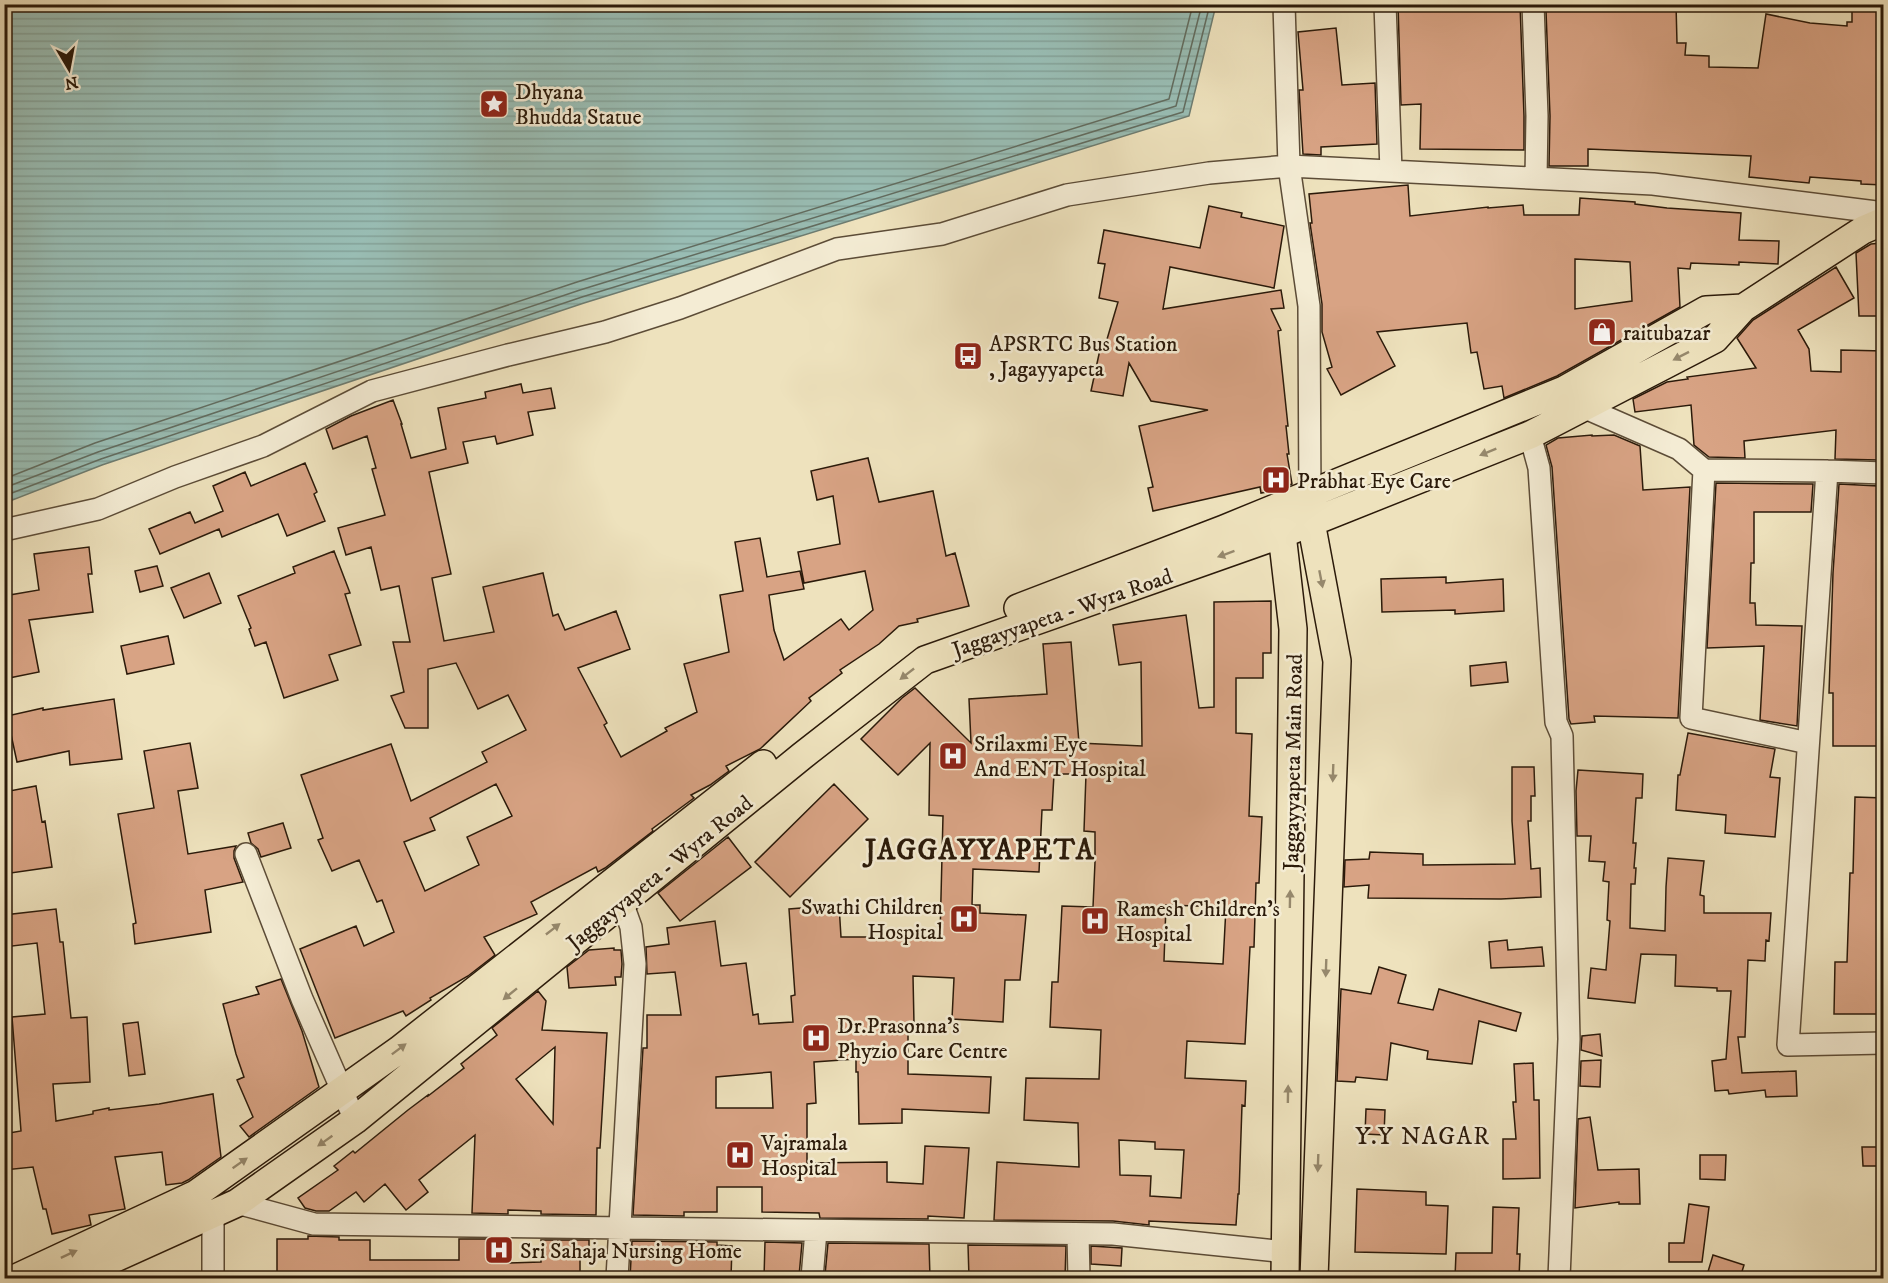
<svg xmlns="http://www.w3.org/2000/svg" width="1888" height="1283" viewBox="0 0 1888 1283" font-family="'IM FELL DW Pica',serif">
<defs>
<pattern id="water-rules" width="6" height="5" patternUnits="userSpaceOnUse" patternTransform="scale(1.5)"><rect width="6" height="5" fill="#99bdb4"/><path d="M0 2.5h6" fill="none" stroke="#84a299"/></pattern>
</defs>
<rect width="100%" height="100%" fill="#eee2bd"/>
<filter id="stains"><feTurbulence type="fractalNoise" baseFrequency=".00333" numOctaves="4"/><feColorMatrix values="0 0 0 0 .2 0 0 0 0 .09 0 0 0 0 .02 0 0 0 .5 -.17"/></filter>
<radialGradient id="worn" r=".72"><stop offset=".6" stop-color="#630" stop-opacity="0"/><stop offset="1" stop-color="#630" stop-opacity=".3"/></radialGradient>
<path fill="url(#water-rules)" stroke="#6d7c70" stroke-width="1.5" d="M5,4H1216V5L1189,116L584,303L102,465L5,503Z"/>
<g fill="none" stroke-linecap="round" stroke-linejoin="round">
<path stroke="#626c5f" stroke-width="1.5" d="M4,479L95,443L577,282L1169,99L1193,4
M4,488L98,452L580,290L1176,106L1202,4
M4,496L101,459L582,297L1183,112L1210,4"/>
</g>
<path fill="#d8a384" stroke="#2b1a0a" stroke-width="1.5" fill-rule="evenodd" d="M1398,4H1520L1524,116V150L1420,149L1421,104L1401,105Z
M1588,4H1676L1677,43H1686L1685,55L1709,56V67L1758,68L1766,14L1810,23L1847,26V22H1852V4H1884V185L1861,184V181L1810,177L1809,183L1749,177L1751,156L1588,149V166H1549L1550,116L1546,11L1588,10Z
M1336,28L1342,85L1375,83L1377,144L1321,147V155L1303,154L1299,90H1303L1298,32Z
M1408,185L1410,216L1488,207V208L1523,205L1524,215H1579L1580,198L1635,202V204L1667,208L1741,213L1739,240L1779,241L1778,264L1739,262V265L1691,263L1690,269L1678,268L1680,307L1557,376L1504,398L1502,386L1484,389L1477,352L1471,353L1467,323L1377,332L1395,366L1341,395L1327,369L1332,367L1322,332V304L1310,223H1312L1309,194ZM1575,259L1630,262L1632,301L1575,309Z
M1209,206L1242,213L1241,217L1284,226L1274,288L1170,267L1163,309L1281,290L1284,308L1271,309L1281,330L1278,331L1288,426H1286L1289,454H1287L1292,484L1277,490L1261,493L1260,487L1153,511L1148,488L1153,487L1139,426L1208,410L1151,401L1129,363L1123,396L1091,391L1101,345L1105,346L1118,302L1099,298L1105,264L1098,263L1104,230L1200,248Z
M1882,243L1884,284H1882V316H1859L1856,253L1871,244Z
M1836,267L1854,298L1798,330L1809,349L1811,371L1841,372V350L1884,351V457H1879V460L1835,459L1836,430L1744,441L1745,458L1709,457L1694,445L1691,405L1635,412L1633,399L1667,382L1688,379L1687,377L1756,368L1737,338L1753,320Z
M521,384L523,393L551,388L555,408L528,412L533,435L497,444L495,436L463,442L468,463L429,472L451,574L432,578L444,641L494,632L483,587L543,573L553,616L558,614L565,630L616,611L630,649L578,668L607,723L604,725L621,757L667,731L665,728L697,712L684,664L729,652L720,595L743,591L735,542L760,538L767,577L800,571L804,589L769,595L774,630L784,660L841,619L849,630L873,610L865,571L804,583L798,552L840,544L833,496L817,500L811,471L868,458L879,502L933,491L946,556L955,553L969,606L917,619L918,622L899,626L879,644L840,670L842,673L809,698L811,701L760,749L726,766L729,771L710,785L691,795L694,798L652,829L653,831L605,868L598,872L596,867L531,902L537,914L484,937L495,955L468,976L430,998L431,1000L406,1016L403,1011L335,1038L300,949L356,926L364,946L394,932L382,900L377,902L359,860L332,871L318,840L323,838L301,775L391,744L411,801L487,762L482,752L526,730L508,695L478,709L456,663L428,669V728H405L391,696L404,692L393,642H410L399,586L381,590L371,547L346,555L338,528L385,515L372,469L376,468L367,436L333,449L326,429L351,416L393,400L402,424H401L411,458L446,449L438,408L486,398L485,392ZM496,784L512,816L467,837L479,865L425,891L404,842L435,830L430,818Z
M1592,435V436L1614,435L1640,446L1643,490L1690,487L1678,718L1594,716L1595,722L1571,724L1569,719L1552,467L1546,445L1558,438Z
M305,463L317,492L314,494L325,521L287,536L278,514L222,537L219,529L160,554L149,529L190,512L195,523L223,511L213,486L245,472L251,486Z
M1716,483L1813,484L1811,512H1754V563H1751L1750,603H1755L1756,625L1802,626L1797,726L1760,720L1764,646L1707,648Z
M1839,484L1878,486L1877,518L1884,519V746H1833V693H1829L1833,573Z
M89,547L92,574H88L93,612L29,620L39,672L4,679V596L39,590L34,554Z
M334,551L350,593L345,594L361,645L329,655L338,680L284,698L266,642L255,646L249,629L251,628L238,596L295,573L293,567Z
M157,566L163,586L140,592L135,571Z
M209,573L221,603L184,618L171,588Z
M1446,577V583L1503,579L1504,611L1455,614V610L1382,612L1381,579Z
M1271,601V653H1263V678H1236V733L1252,734L1249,816L1262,817L1259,883H1256L1254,947H1250L1245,1044L1187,1041L1185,1078L1246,1081L1245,1106L1242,1105L1239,1194H1238L1236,1225L1149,1221V1225L1113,1221L994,1220L997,1162L1079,1167L1078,1123L1024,1120L1026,1078L1099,1079L1101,1030L1050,1027L1052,982H1058L1062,906L1093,907L1095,862V832L1084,831L1086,774H1054L1052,810H1042L1039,872L973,869L972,905H980V913L1026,915L1020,980H1005L1003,1022L952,1019L954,978L913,976L914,1024L908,1025V1074L991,1077L989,1113L902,1109V1123L859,1124L858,1072H856V1059L814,1062L816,1103L807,1104V1163L887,1162V1182L923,1184L925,1146L969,1148L964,1218L928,1216V1219L820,1218L819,1213L762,1212V1187H717V1212H684V1216L633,1215L643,1048H647V1015H681L675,972L647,974L646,947L669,944L667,928L715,921L721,966L746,963L753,1015L758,1014L759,1024L793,1022L791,996L795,995L789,909L839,905L841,937H940L943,816L929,815L930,743L898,775L861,739L902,698L915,688L971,743L969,699L1047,694L1043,644L1071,642L1079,743L1142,746L1141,662L1119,665L1113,625L1186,615L1199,708L1214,707V602ZM1166,905L1226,907L1223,964L1164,961ZM771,1072L773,1108H716V1077ZM1119,1140L1155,1142V1149L1184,1150L1181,1198L1150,1196L1151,1176L1120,1175Z
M168,636L174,664L127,674L121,646Z
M1506,662L1508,682L1471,686L1470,666Z
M114,699L122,759L70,765L69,751L17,762L7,716L43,708V710Z
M1688,733L1775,749L1770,777L1780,778L1775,837L1725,833L1726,815L1676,810L1678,775H1680Z
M190,743L198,788L178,791L188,854L236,846L234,851V858L243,882L205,890L211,932L135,944L133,924L136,923L118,814L154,808L144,751Z
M1512,767H1534L1535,796H1531V821H1528L1531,869L1540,868L1541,897L1501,899L1368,898L1369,885L1344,887L1345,860L1369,859L1370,852L1423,854V865L1515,864L1512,821Z
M1578,770L1643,774L1642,798H1636L1633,843H1636L1634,868H1636L1635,884H1631L1630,928L1665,931L1666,887L1668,858L1704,861L1700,895L1704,896V913H1771L1769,941L1766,940L1765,961L1748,960L1745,1037H1738L1742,1073L1796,1071L1797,1096L1766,1097L1765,1090L1729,1094L1728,1090L1715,1091L1712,1061L1726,1059L1731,991H1717V988L1675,986L1676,955L1641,954L1635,1003L1588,998L1591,968L1606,970L1610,921L1607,920L1609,882L1603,881L1605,862L1589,861L1591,836H1577L1576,791Z
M834,784L868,819L790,897L755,862Z
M36,786L42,822L45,821L52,867L4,874V792Z
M1855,797L1884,798V1014H1834L1835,962H1847L1850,873H1853Z
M283,823L291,848L261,857L258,849L251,843L248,833Z
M728,837L751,867L680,921L658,893Z
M56,909L60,942H63L71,1018L87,1017L90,1082L53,1084L56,1121L93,1114V1111L109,1108V1110L159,1104L213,1094L221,1157L188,1180L182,1183L166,1185L162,1152L115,1157L125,1209L89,1215L91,1225L52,1234L46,1209H43L33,1167L4,1170V1134L21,1131L12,1017L45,1014L37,943L4,947V915Z
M1507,940L1508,950L1542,947L1544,966L1491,968L1489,942Z
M614,948V950H621L622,964L621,977H615L616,985L569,988L567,967L589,950Z
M1379,967L1406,975L1398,1003L1433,1010L1439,989L1521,1013L1516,1031L1479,1021L1472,1064L1427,1059L1428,1051L1391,1043L1387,1080L1356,1077L1355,1082L1337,1081L1341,989L1371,994Z
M281,979L302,1031L319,1087L249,1137L240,1126L253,1117L237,1080L244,1077L236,1054L223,1004L259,994L256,987Z
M538,991L546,1001L542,1030L607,1033L600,1148H597L596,1215L541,1214V1211L508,1210V1214L472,1213L475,1135L419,1180L428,1192L406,1210L385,1184L364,1202L356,1192L329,1211H316L305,1208L298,1198L338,1170L334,1166L353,1151L355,1153L408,1110L428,1095V1096L464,1068L461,1064L497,1035L492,1028ZM555,1047L553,1124L516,1079Z
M138,1022L145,1074L129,1076L123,1024Z
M1600,1034L1602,1056L1581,1050L1582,1036Z
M1601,1060L1600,1087L1580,1086L1581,1061Z
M1533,1063L1534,1100H1539L1540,1178L1503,1179V1139H1516L1513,1102H1516L1514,1064Z
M1366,1109L1385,1110L1384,1135L1365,1134Z
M1590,1117L1598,1170L1639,1169L1640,1204H1619V1202L1575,1208L1578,1119Z
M1862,1147H1884V1166H1863Z
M1700,1155H1726L1725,1180L1700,1179Z
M1357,1189L1426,1192V1205L1448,1206L1446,1254L1355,1252Z
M1689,1204L1709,1207L1702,1262H1669V1243H1684Z
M1493,1207L1519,1208L1517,1254H1520L1519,1278H1455L1456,1253H1492Z
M308,1236L339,1237V1240H370V1260H459V1239H509V1263L541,1262V1240H589V1258H580V1278H277V1239H308Z
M632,1241L717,1242V1245L732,1246L731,1278H630Z
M765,1242L802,1243L799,1276H797V1278H764Z
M828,1243L929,1244L930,1278H886V1272L825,1275Z
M968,1245L1066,1246L1065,1278H969Z
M1091,1246L1122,1248L1121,1266L1091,1264Z
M1713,1255L1744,1265L1740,1278H1719L1707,1275Z"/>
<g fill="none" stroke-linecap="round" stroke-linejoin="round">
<g stroke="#5c4c37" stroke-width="24">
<path id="minor" d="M1284,4L1289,166L1309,306L1310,506
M1385,4L1391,171
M1533,4L1537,116L1536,178
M1583,407L1679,449L1704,470L1827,471L1884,473
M1530,435L1539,468L1556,722L1562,736L1569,1039L1559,1278
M1704,470L1691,718L1808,743
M1827,471L1788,1045L1884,1043
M4,530L98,509L175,477L263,446L372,391L508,355L605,332L680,308L837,249L942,234L1067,195L1209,173L1289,166L1653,184L1884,213
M246,854L302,999L355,1120
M237,1203L314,1224L1113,1234L1286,1252
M213,1214V1278
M1078,1234L1079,1278
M617,1278L635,964L631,927L622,902
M812,1278L816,1231"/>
</g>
<g stroke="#2b1a0a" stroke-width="30">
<path id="major" d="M1311,522L1337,661L1314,1278
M1282,534L1293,629L1285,1278
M1018,608L1224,529L1564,390L1706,310L1743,308
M16,1278L196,1194L399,1050L763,764
M71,1278L237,1203L355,1120L802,756L925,660L1282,534L1530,435L1715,339L1743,308L1863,230L1884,221"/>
</g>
<use href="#minor" stroke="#f4ecd4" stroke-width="21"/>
<use href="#major" stroke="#eee2bd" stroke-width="27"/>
</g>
<defs><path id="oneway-solid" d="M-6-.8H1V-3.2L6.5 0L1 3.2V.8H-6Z" transform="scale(1.5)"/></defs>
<g fill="#96886c">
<use href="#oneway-solid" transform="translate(1681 356) rotate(153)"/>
<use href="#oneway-solid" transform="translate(1488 452) rotate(158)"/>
<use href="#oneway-solid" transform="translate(1226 554) rotate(160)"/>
<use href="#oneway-solid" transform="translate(1321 579) rotate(79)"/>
<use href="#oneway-solid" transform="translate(907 674) rotate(142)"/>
<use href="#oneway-solid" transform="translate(1333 773) rotate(92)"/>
<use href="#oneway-solid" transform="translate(1290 899) rotate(-89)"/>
<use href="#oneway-solid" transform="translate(553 929) rotate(-38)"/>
<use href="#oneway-solid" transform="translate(1326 968) rotate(92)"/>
<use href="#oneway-solid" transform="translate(510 994) rotate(141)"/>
<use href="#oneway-solid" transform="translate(399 1049) rotate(-37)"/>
<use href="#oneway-solid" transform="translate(1288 1094) rotate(-89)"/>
<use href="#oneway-solid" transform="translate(325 1141) rotate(145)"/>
<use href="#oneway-solid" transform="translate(240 1163) rotate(-35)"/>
<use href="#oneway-solid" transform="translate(1318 1163) rotate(92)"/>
<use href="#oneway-solid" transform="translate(69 1254) rotate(-25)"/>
</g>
<defs>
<g id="sight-square" transform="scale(1.5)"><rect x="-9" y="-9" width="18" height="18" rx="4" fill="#8f2418" stroke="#f4ecd4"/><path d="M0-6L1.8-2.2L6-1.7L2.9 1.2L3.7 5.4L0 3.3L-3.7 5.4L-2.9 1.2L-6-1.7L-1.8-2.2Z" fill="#fff"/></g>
<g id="shop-square" transform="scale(1.5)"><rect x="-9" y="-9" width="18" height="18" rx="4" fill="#8f2418" stroke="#f4ecd4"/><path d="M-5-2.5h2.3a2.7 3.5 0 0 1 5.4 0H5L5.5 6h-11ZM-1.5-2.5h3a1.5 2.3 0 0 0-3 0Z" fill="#fff"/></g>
<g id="bus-square" transform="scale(1.5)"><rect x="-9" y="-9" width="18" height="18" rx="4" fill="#8f2418" stroke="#f4ecd4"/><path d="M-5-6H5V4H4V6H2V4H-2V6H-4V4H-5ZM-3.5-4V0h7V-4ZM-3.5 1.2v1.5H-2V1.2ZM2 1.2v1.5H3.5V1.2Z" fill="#fff"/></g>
<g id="hospital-square" transform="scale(1.5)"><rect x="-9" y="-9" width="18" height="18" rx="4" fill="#8f2418" stroke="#f4ecd4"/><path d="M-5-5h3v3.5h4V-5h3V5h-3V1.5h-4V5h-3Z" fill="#fff"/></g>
</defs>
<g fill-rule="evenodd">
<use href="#sight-square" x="494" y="104"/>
<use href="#shop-square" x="1602" y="332"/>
<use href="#bus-square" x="968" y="356"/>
<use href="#hospital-square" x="1276" y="480"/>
<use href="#hospital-square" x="953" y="756"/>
<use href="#hospital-square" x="964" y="919"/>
<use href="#hospital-square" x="1095" y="921"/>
<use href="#hospital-square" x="816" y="1038"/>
<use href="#hospital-square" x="740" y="1155"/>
<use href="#hospital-square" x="499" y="1250"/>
</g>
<g text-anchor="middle" stroke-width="5" stroke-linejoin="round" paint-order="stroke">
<g font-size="22" fill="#2b1a0a" stroke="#f4ecd4" text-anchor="start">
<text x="515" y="99">Dhyana<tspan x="515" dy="25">Bhudda Statue</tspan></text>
<text x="1623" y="340">raitubazar</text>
<text x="989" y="351">APSRTC Bus Station<tspan x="989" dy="25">, Jagayyapeta</tspan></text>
<text x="1297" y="488">Prabhat Eye Care</text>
<text x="974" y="751">Srilaxmi Eye<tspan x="974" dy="25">And ENT Hospital</tspan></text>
<text x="943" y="914" text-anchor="end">Swathi Children<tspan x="943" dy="25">Hospital</tspan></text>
<text x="1116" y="916">Ramesh Children's<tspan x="1116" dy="25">Hospital</tspan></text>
<text x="837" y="1033">Dr.Prasonna's<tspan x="837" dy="25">Phyzio Care Centre</tspan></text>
<text x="761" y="1150">Vajramala<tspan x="761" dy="25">Hospital</tspan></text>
<text x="520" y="1258">Sri Sahaja Nursing Home</text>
</g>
<g font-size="22" fill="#2b1a0a" stroke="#f4ecd4">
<text transform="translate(1062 612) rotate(-19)" y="8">Jaggayyapeta - Wyra Road</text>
<text transform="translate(1292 762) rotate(-89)" y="8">Jaggayyapeta Main Road</text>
<text transform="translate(659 872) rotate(-39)" y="8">Jaggayyapeta - Wyra Road</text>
</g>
<g font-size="24" letter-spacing="1.5" fill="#2b1a0a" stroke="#f4ecd4">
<text x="1423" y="1144">Y.Y NAGAR</text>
</g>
<g font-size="28" font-weight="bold" letter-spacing="1.5" fill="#2b1a0a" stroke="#f4ecd4">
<text x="980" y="859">JAGGAYYAPETA</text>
</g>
</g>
<rect width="1888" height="1283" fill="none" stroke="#eee2bd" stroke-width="24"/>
<rect x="6" y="6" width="1876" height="1271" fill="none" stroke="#2b1a0a" stroke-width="3"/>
<rect x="12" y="12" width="1864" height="1259" fill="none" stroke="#2b1a0a" stroke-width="1.5"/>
<g transform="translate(69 69) rotate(170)" stroke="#f4ecd4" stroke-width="4.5" paint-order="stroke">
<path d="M0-4.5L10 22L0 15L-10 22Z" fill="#2b1a0a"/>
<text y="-9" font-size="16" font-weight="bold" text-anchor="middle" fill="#2b1a0a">N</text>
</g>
<rect width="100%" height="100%" filter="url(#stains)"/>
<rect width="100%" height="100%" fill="url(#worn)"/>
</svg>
